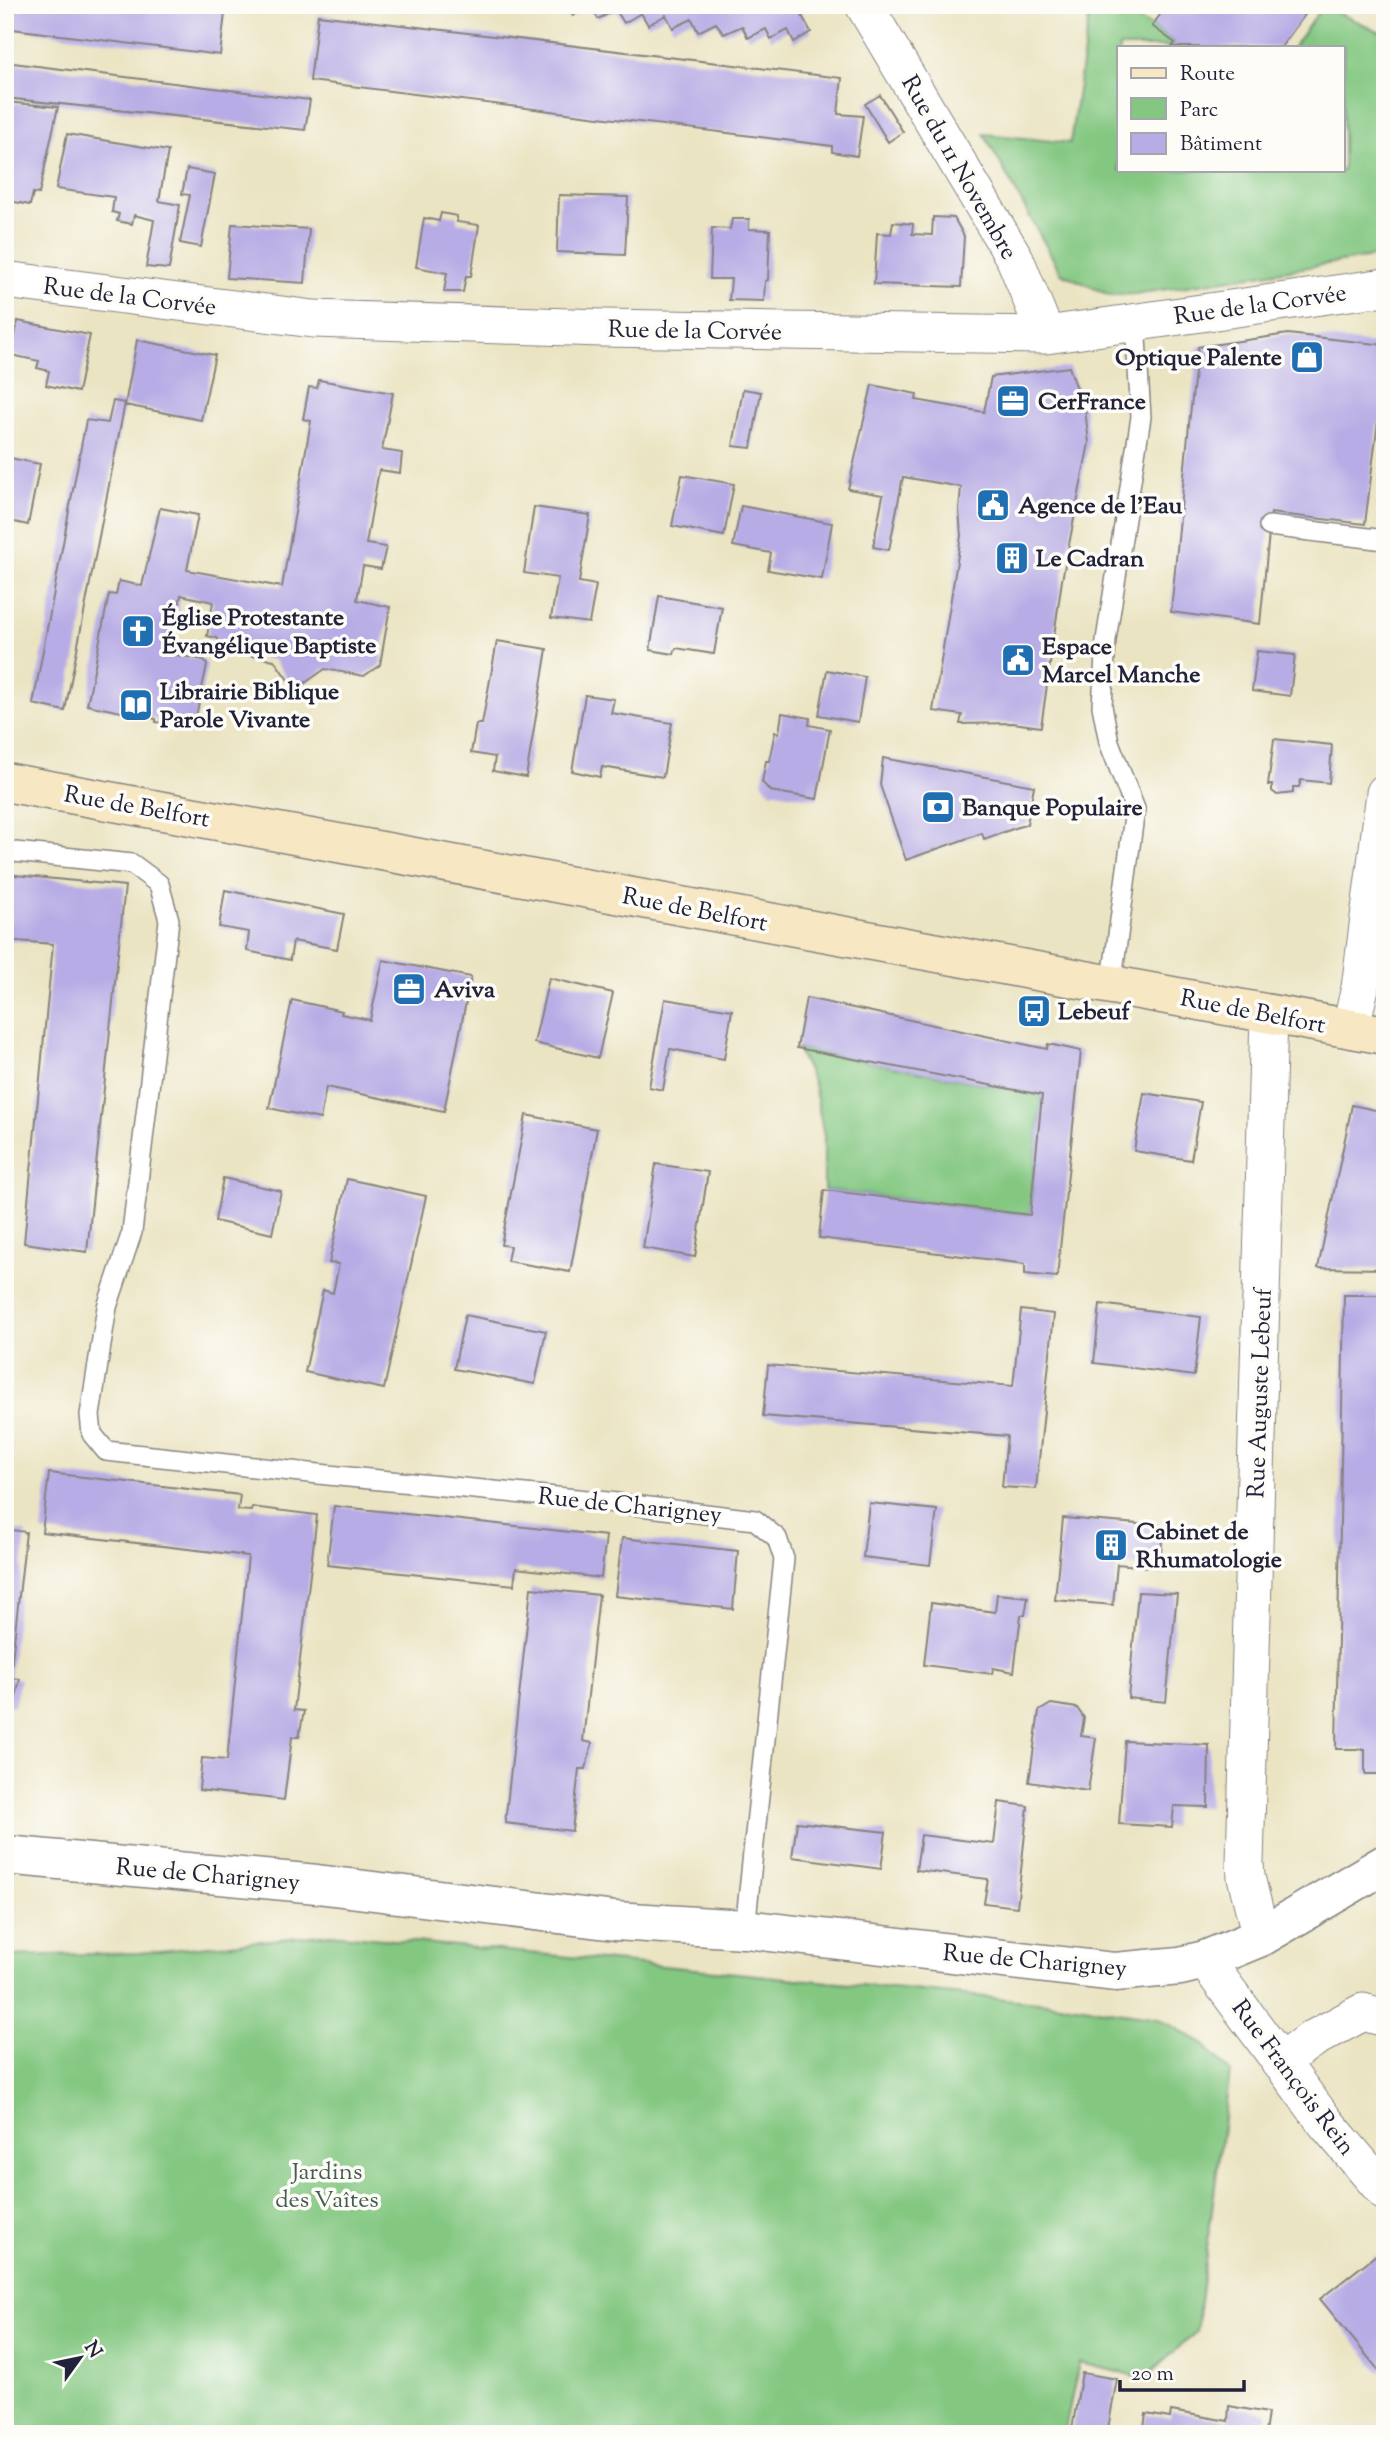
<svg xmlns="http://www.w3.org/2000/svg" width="1390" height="2439" viewBox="0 0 1390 2439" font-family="'Sorts Mill Goudy',serif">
<rect width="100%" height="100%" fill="#fdfcf7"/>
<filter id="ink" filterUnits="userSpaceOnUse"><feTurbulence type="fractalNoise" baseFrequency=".0143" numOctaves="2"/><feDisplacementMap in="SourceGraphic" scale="14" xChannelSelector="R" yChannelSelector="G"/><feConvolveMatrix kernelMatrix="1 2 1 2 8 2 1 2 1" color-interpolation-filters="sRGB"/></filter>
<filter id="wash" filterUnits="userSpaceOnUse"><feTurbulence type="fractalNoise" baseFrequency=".00686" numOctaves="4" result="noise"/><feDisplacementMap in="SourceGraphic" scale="28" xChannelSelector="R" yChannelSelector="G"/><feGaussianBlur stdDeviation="1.57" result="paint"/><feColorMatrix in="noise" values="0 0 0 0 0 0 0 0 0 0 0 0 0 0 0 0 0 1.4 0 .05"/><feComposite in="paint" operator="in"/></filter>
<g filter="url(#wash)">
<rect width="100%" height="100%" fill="#ebe4c3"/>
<path fill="#83c781" stroke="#52745e" stroke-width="2" d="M1091,5H1109L1152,26L1175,43L1172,47H1119V170H1343V47H1293L1323,6L1385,34V255L1135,294L1109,295L1061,273L984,134L1070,143Z
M797,1048L1042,1095L1030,1215L824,1190V1136L814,1084Z
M330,1934L1069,2005L1158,2018L1204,2044L1230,2072L1196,2332L1145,2378L1079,2363L1064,2434H5V1956L139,1953Z"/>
<g id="blocks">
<path fill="#b7ace5" d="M5,5H226L220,55L5,28Z
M567,5H796L811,32L794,42L788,30L771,39L766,29L748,38L742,26L724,34L716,23L698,32L692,19L673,28L666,15L648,25L641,13L624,23L616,10L598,19L591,6L573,16Z
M1167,5H1312L1281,47H1172L1175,43L1152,26Z
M318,15L842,78L838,114L863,116L857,156L832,152V146L310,81Z
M5,62L310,100L305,130L5,98Z
M880,95L903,132L888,142L865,104Z
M5,102L58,107L39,194L33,193L30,205L5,200Z
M67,134L168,151L159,201L180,205L169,269L146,267L154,220L134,215L132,224L117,221L119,214L112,212L114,197L56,189Z
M187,169L215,174L201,247L180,243L190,195L182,194Z
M559,195L628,197L625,255L557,252Z
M441,213L457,216V222L479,225L471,276H466L463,292H444L447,273L416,267L424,218L439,221Z
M933,217L954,218L964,236L961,287L874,284L877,233L891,234L893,222L913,224L912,234L932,235Z
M732,219H749V229L770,230L768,280L765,281L764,301L729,300L731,279H710L712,228L730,229Z
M232,224L309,229L305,283L227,278Z
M18,321L90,335L78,392L46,385L49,371L37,368L39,361L11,355Z
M1288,334L1385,345V422L1378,421L1365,524L1271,513L1260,624L1171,612L1189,424L1198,347Z
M137,340L215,355L201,420L125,405Z
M1069,367L1085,410L1089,443L1062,580L1041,727L1013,723L960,724L962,715L933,711L961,536L959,510L961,487L903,477L889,550L873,547L883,495L848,489L872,385L917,394L916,400L984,412L991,377Z
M319,380L393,393L382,450L402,453L400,473L379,470L366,544L386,547L381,569L363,566L357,600L390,607L380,665L364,676L325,669L295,690L274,660L225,651L217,638L207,636L213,602L181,595L170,654L204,660L207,665L194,726L190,729L156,722V719L87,705L109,594L116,595L119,581L142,586L160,508L198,515L187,570L282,587L311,421L303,419L309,387L317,388Z
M743,389L761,392L751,448L733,446Z
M113,401L125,403L65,711L33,704L86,420L108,423Z
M5,457L40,464L28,525L5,520Z
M682,475L734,484L724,536L672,526Z
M741,506L832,523L822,579L768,570L771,553L733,546Z
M534,507L590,515L579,582L596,585L589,623L551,618L558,578L524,573Z
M659,596L722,607L714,654L676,648L674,654L650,650Z
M497,641L547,649L526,777L493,771L495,757L471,753L476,724H482Z
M1257,651L1295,655L1290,696L1252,691Z
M827,670L865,677L858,722L819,715Z
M585,695L614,699L611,713L672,723L663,777L602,767L600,777L572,771Z
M782,713L810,718L809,725L830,729L817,799L770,791L762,782L766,761H769L775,732L779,733Z
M1274,739L1332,745L1329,783L1301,780L1299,787H1293V793L1277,795L1272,791V785H1268Z
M883,758L1034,786L1027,824L984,839L982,833L906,860L880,785Z
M5,874L125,886L87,1252L24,1243L53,944L5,940Z
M225,890L344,914L337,949L293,941L290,960L247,951L249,932L219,927Z
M383,960L471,977L444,1111L326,1087L320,1119L269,1108L292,1000L342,1011L341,1014L370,1020Z
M549,978L613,993L598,1058L534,1043Z
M806,998L1047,1049L1048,1044L1081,1051L1057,1277L1025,1274V1264L819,1238L824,1190L1030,1215L1042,1095L797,1048Z
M665,999L732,1010L724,1059L670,1049L663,1090L649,1087Z
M1144,1093L1201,1102L1191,1160L1134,1151Z
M1352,1105L1385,1112V1269L1318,1268Z
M526,1115L597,1129L570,1272L507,1261L510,1246L501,1245Z
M656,1164L708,1172L695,1257L643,1248Z
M223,1178L281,1191L272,1234L215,1221Z
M347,1179L426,1196L384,1389L305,1372L323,1290L333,1293L339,1264L329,1263Z
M1344,1295H1385V1774H1365V1749H1336Z
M1100,1304L1201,1317L1194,1376L1094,1363Z
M1021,1310L1054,1314L1036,1489L1002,1487L1007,1436L763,1416L768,1365L1013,1386Z
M465,1315L546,1331L535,1384L454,1369Z
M49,1473L240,1495L238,1510L251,1511L252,1507L317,1515L294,1710L304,1711L299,1737H292L284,1800L199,1790L202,1758L227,1760L248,1556L42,1532Z
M869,1503L937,1510L930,1565L863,1557Z
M334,1506L606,1536L601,1578L516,1568L514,1585L327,1565Z
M1063,1518L1163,1526L1160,1568L1117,1564L1113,1605L1055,1600Z
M5,1529L26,1532L10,1678L20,1679L14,1706H5Z
M622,1538L738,1551L733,1609L615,1596Z
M531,1588L599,1595L583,1741L592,1743L586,1769H579L572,1831L505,1823Z
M1138,1592L1177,1594L1166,1702L1128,1698Z
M997,1594L1028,1597L1025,1615H1021L1014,1672L993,1668L992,1674L924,1665L931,1603L995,1612Z
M1051,1704L1077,1708L1084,1718L1081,1736L1096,1738L1088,1791L1029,1782L1039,1711Z
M1125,1741L1209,1745L1208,1807L1174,1806L1172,1827L1119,1824Z
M999,1802L1028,1806L1017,1907L984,1903L988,1879L916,1870L921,1835L994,1844Z
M797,1822L886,1832L881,1869L792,1857Z
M1376,2255L1385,2266V2369L1380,2372L1320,2299Z
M1082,2373L1117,2379L1107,2434H1071Z
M1229,2406L1268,2413L1265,2433L1143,2434L1146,2414L1170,2418L1171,2411L1228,2421Z"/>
</g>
</g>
<g filter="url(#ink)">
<use href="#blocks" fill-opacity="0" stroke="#86837f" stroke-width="2"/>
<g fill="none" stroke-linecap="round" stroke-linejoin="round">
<g stroke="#86837f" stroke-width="22">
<path id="service" d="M1269,526L1385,540
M5,851L132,864L159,884L169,920L132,1232L107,1307L90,1415L92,1434L106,1451L328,1475L608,1502L755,1520L777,1538L784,1559L745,1929
M1111,987L1135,809L1109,742L1102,706L1106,640L1141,417L1135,322"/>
</g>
<g stroke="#86837f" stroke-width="39">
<path id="minor" d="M864,5L1015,259L1046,335
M5,280L313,319L602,328L1046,335L1385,287
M1350,1029L1360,988L1385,793
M1261,1937L1246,1877L1245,1863L1269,1015
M1205,1960L1326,2123L1385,2192
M1279,2062L1311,2040L1363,2012L1385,2018"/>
</g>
<g stroke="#86837f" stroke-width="41">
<path id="tertiary" d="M5,1855L317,1884L615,1921L745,1929L1115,1972L1180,1966L1205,1960L1261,1937L1385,1864"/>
</g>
<g stroke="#86837f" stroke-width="41">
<path id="secondary" d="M5,782L1385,1035"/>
</g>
<use href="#service" stroke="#fff" stroke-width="19"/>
<use href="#minor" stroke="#fff" stroke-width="37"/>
<use href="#tertiary" stroke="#fff" stroke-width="38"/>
<use href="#secondary" stroke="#f7e8c3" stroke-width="38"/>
</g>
</g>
<defs>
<g id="shop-square" transform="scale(1.75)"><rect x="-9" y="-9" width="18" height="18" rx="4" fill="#1f6fb2" stroke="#fdfcf7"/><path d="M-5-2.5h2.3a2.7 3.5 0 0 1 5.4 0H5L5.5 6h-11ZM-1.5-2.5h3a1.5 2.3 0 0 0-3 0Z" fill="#fff"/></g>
<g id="office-square" transform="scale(1.75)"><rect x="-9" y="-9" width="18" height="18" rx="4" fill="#1f6fb2" stroke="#fdfcf7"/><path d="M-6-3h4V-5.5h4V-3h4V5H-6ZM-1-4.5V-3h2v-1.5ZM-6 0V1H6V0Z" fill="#fff"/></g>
<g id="civic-square" transform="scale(1.75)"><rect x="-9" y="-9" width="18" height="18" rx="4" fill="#1f6fb2" stroke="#fdfcf7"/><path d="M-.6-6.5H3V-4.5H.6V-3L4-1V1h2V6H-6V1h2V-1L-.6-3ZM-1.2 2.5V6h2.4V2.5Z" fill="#fff"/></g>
<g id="building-square" transform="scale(1.75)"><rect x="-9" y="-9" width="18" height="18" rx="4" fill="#1f6fb2" stroke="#fdfcf7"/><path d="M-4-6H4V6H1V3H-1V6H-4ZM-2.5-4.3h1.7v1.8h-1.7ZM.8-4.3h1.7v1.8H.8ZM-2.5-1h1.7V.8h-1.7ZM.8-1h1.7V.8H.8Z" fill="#fff"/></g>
<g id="church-square" transform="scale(1.75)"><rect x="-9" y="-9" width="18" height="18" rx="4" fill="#1f6fb2" stroke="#fdfcf7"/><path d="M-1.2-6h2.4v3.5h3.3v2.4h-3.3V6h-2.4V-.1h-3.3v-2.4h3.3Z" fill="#fff"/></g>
<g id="library-square" transform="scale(1.75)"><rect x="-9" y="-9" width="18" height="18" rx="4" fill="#1f6fb2" stroke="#fdfcf7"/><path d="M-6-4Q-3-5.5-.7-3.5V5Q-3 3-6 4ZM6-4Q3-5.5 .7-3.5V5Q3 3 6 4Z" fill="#fff"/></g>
<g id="bank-square" transform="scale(1.75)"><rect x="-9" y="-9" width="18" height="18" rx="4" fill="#1f6fb2" stroke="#fdfcf7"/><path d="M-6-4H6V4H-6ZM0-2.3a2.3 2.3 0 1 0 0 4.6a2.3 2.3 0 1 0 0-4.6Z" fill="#fff"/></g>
<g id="bus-square" transform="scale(1.75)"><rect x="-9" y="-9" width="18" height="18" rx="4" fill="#1f6fb2" stroke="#fdfcf7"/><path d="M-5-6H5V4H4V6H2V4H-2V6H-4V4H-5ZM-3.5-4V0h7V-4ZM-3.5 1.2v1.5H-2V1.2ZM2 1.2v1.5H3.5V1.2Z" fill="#fff"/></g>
</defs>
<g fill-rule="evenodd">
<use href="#shop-square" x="1307" y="357"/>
<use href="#office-square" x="1013" y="401"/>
<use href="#civic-square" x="993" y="505"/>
<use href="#building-square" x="1012" y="558"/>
<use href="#church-square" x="138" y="631"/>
<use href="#civic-square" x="1018" y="660"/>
<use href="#library-square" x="136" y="705"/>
<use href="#bank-square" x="938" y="807"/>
<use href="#office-square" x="409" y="989"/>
<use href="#bus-square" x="1034" y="1011"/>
<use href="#building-square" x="1111" y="1545"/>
</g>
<g text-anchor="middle" stroke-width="7" stroke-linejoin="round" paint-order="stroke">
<g font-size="24" fill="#22223b" stroke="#fdfcf7">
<text transform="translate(960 167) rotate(60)" y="8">Rue du 11 Novembre</text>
<text transform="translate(130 296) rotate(7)" y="8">Rue de la Corvée</text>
<text transform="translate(1260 304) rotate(-8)" y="8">Rue de la Corvée</text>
<text transform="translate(695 330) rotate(1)" y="8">Rue de la Corvée</text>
<text transform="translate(137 806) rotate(10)" y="8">Rue de Belfort</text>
<text transform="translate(695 909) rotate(11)" y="8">Rue de Belfort</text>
<text transform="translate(1253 1011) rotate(11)" y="8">Rue de Belfort</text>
<text transform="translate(1259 1393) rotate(-88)" y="8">Rue Auguste Lebeuf</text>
<text transform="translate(630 1505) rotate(6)" y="8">Rue de Charigney</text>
<text transform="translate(208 1874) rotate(5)" y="8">Rue de Charigney</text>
<text transform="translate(1035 1960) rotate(5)" y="8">Rue de Charigney</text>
<text transform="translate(1294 2077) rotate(53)" y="8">Rue François Rein</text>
</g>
<g font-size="24" font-weight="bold" fill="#22223b" stroke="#fdfcf7" text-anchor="start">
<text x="1282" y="365" text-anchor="end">Optique Palente</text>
<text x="1038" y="409">CerFrance</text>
<text x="1018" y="513">Agence de l'Eau</text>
<text x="1036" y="566">Le Cadran</text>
<text x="162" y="625">Église Protestante<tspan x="162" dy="28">Évangélique Baptiste</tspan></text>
<text x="1042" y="654">Espace<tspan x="1042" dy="28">Marcel Manche</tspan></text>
<text x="160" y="699">Librairie Biblique<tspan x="160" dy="28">Parole Vivante</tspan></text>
<text x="962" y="815">Banque Populaire</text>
<text x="434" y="997">Aviva</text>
<text x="1058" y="1019">Lebeuf</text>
<text x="1136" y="1539">Cabinet de<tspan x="1136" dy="28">Rhumatologie</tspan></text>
</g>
<g font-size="24" fill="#445c54" stroke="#fdfcf7">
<text x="327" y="2179">Jardins<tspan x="327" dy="28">des Vaîtes</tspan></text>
</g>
</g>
<rect width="1390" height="2439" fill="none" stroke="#fdfcf7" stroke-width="28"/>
<rect x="1117" y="46" width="228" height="126" fill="#fdfcf7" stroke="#a5a5ac" stroke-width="2"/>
<rect x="1131" y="68" width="35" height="10" fill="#f7e8c3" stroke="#a5a5ac" stroke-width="2"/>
<text x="1180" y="80" font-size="21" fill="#22223b">Route</text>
<rect x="1131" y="98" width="35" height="21" fill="#83c781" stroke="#a5a5ac" stroke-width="2"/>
<text x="1180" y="116" font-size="21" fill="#22223b">Parc</text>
<rect x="1131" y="133" width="35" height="21" fill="#b7ace5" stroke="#a5a5ac" stroke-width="2"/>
<text x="1180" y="150" font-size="21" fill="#22223b">Bâtiment</text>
<g transform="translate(80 2358) rotate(57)" stroke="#fdfcf7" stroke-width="5" paint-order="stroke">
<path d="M0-5L12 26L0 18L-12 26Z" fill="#22223b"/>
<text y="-10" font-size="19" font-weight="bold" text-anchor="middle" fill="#22223b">N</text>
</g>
<path d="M1120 2380v10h124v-10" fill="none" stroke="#22223b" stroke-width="3.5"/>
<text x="1131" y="2380" font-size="21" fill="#22223b" stroke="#fdfcf7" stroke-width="5" paint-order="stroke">20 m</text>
</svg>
